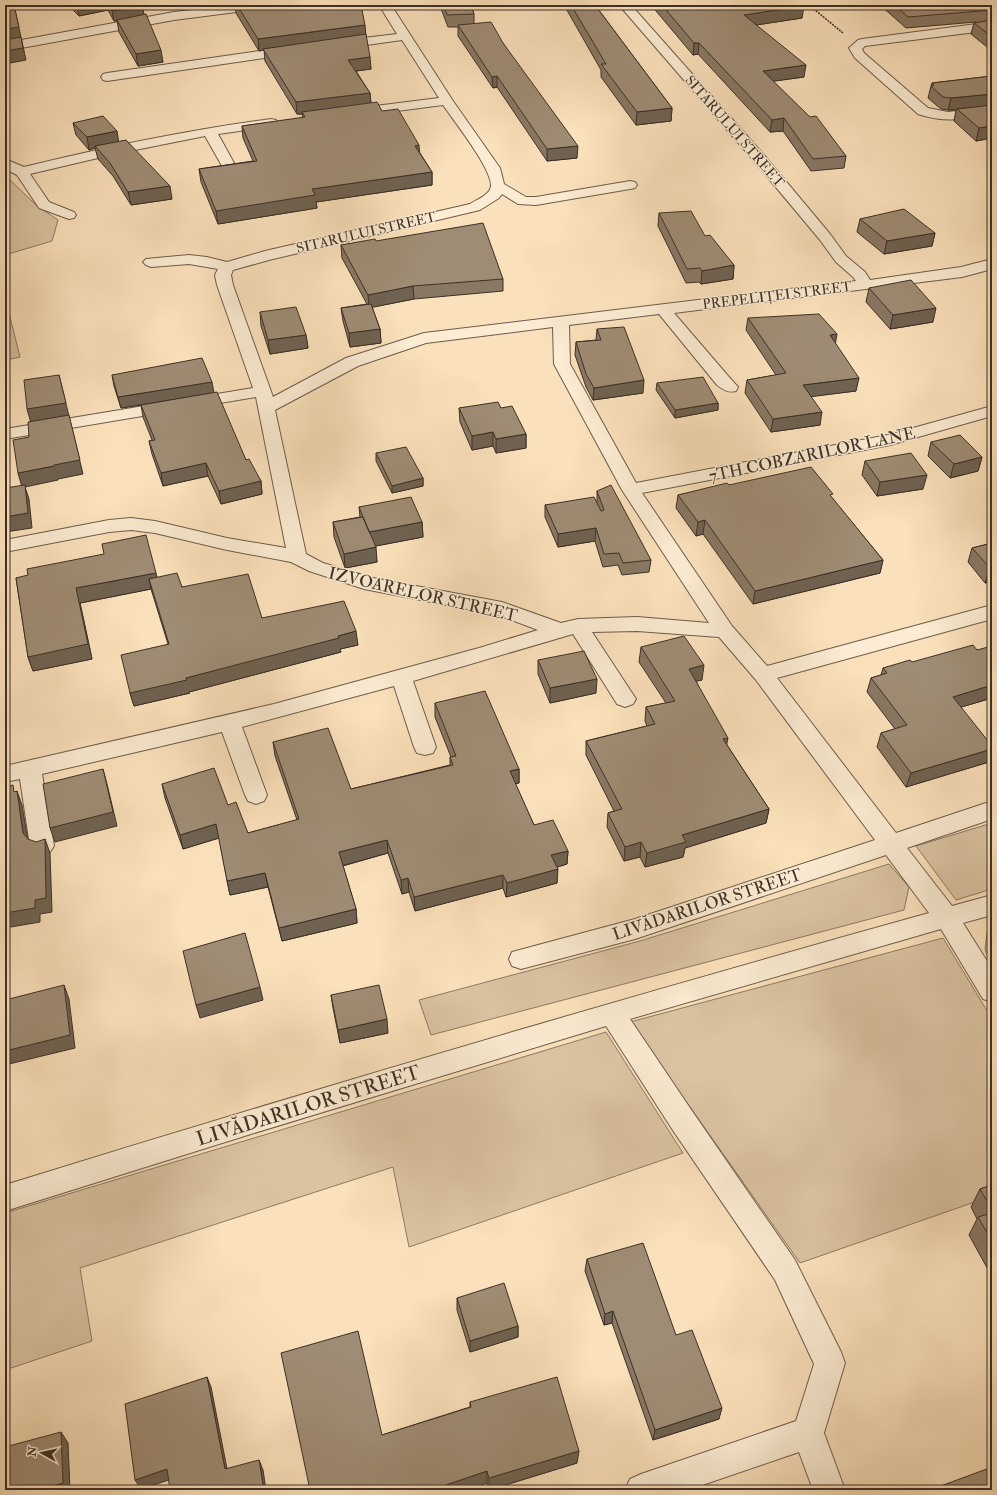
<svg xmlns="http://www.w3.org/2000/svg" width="997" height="1495" viewBox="0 0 997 1495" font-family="'IM FELL Double Pica',serif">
<rect width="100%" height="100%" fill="#fbe1bb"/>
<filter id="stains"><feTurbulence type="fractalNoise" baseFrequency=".005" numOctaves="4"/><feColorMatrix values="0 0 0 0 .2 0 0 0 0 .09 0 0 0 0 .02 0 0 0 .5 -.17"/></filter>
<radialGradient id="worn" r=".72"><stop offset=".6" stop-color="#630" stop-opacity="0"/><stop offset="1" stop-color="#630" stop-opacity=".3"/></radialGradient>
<path fill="#dbc3a2" stroke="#8c7a64" d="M5,175L36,205L58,220L52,241L5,255Z
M5,297L20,357L5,360Z
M992,823V889L956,900L916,846Z
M889,864L909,887L904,910L431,1035L419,1000L640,941Z
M992,931V966L985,950L987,932Z
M943,938L992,1019V1196L800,1263L630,1022Z
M606,1032L683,1153L409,1247L393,1167L80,1268L92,1341L5,1370V1213Z"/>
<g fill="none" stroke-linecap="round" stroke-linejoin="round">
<g stroke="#6c5c4c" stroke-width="2">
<path id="minor" d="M238,5H273L271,7L267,8L174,20L5,51V43L174,12Z
M379,5H391L453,101L500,168L504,184L526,197H536L630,181L635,182L637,185L635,188L630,189L536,205L518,204L502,194L499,198L480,210L269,260L233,270L231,275L233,285L273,397L346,358L424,333L856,281L853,277L836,262L820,240L754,161L619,5H631L764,155L830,234L846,256L865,272L870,280L961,267L992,259V269L962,277L674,313L729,377L738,387L736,391C727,393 724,390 717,385L659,314L569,325L570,364L636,483L888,435L992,406V416L890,445L642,493L732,626L767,666L992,605V619L777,678L896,833L992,801V819L907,848L952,906L992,895V915L963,923L992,969V1002L983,999L941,929L630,1019L692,1111L795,1260L841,1352L845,1363L824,1433L845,1490H813L799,1452L688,1490H625L630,1479L641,1474L796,1421L814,1364L775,1280L672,1129L606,1026L251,1134L5,1211V1185C312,1090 620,999 929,913L886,855L635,939L521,969L512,966L509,959L512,952L635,919L875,840L756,680L719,637L637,631L592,632L636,699L633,704L625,707L617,704L573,634L413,681L436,747L433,753L425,755L417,753L414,747L394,686L242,727L267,795L264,801L256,804L248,801L245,795L222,732L42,774L54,846L50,852L42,855L34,852L30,846L20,779L5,782V766L274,704L479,648L538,630L498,615L364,589L309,571L291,562L227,550L155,533L131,530L109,532L5,552V540L109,520L131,518L155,521L227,538L286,548L256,397L5,439V429L253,388L217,285L215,275L218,269L189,264L151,267L146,265L143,262L146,259L189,255L207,257L227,262L265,251L470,204C476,200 490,195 491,186C492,169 454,121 443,105L351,117L346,116L344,113L346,110L351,109L439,98L402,40L338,49L334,48L332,45L334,42L338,41L397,34ZM553,327L554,364L622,490L709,623L637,617L578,619L561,623L502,602L373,578L323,563L306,554L275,410L358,366L426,343Z
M992,22V30L865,46L862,49L864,53L928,108L948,112L992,107V115C966,119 943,123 918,114L855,58L849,48L858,40L862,39Z
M294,46L298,47L300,50L298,53L107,81L103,80L101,77L103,74L107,73Z
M271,119L276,120L278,123L276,126L218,134L234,163L232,166L227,167L222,166L205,136L115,154L30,174L49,202L74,212L76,215L74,218L69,219L39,208L17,175L5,169V159L24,167C106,147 188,130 271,119Z"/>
</g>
<path stroke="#3c3027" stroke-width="1.5" stroke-dasharray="2 1" stroke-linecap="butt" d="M809,5L843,33"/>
<use href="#minor" fill="#fcecd3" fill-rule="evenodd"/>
</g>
<path fill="#897864" stroke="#3c3027" d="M68,5H151L143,9L144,15L163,62L138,66L119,32L117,21H114L108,10L79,16Z
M235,5H361L371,69L356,71L370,93L371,103L382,111L420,153L432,172V185L316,202L317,208L218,224L201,182L199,169L253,161L243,138L242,126L303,118L302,114H297L265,61L264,50L259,51L236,13Z
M427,5H471L474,14V24L503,43L577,158L547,161L497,87L493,88L458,36V27H448L440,6L428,7Z
M564,5H595L672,108L671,121L636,125L601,77V70Z
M651,5H802V18L756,25L804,77L773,81L846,156L844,168L811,171L783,131L770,132L698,54L693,55Z
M880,5H992V51L971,34L974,23L976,22L906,28Z
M992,76V138L976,141L954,121L956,110H948L941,109L928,98L931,86L932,83Z
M73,123L119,142L172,199L131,205L113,176L98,159L95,148L89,150L76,135Z
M659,213L705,236L734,265L733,279L701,284L699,282L686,283L658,226Z
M860,219L935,233L932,246L884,254L857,232Z
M376,241L503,279V291L414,299L372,307L380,329L381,343L350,347L343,321L341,308L367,304L342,258L341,245Z
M869,288L933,322L890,329L866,302Z
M260,312L306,335L308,348L270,354L261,326Z
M748,318L835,343L856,391L811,396L820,425L771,432L745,393L747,380L776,375L746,330Z
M597,329L643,393L593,400L586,387L575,355L576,342L596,340Z
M112,375L214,393L246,460L261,481L262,494L221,504L208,476L163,486L152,454L149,441L152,440L143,417L141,405L121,408L114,386Z
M657,383L718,403V410L675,418L656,390Z
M459,408H501L526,434V448L496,453L493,446L472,450L460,422Z
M931,442L982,457L978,471L950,478L928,456Z
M376,453L423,478V486L392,493L376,461Z
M865,461L923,489L877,496L862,475Z
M729,485L832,498L883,560L880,573L753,604L703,534L696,536L676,508L678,495Z
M597,491L651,560L649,572L622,575L618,565L603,567L595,541L558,547L545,517V505L597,502Z
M359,507L422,522L423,537L375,546L377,562L345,568L334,537L333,522L360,517Z
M992,543V581L985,583L968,562L972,548Z
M157,577L262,618L358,645L340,649L341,652L189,692L190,693L134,706L130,693L168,644L151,589L80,603L92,659L33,671L28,657L16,578Z
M641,647L702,680L696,681L727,745L769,809L766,823L685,848L683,857L645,867L640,857L624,861L607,827L608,813L614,811L586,755V741L647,726L645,721L646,707L666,703L639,662Z
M977,650L992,651V698L961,707L989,762L906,787L877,747L881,733L895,729L867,692L871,678L881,675L883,668Z
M538,660L596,693L550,703L538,674Z
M435,703L519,769V783L515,784L534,825L568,851L567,864L557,867V883L506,897L503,888L415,911L409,892L402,894L388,853L343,866L356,909L357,923L282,941L268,887L230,895L219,838L183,849L165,798L162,784L228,805L248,833L297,820L275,756L273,742L351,789L450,765V757H451L435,717Z
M331,995L388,1033L340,1043L333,1008Z
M992,1185V1275H991L969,1235L977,1219L971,1207L980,1189Z
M587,1259L676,1335L719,1419L653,1440L612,1323L604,1325L585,1271Z
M457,1298L518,1326V1337L470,1352L457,1310Z
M470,1402L577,1463L489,1490L487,1483L382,1435L470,1407Z"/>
<path fill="#6f6251" stroke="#3c3027" d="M14,5L26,60L5,64V29Z
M82,5H107L108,10L79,16L77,6Z
M141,5H151L143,9L144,16L114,21L112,11Z
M804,6L802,18L743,27L744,15Z
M365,25L366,37L263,49L264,50L259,51L258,39Z
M694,43H699L698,54L693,55Z
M161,50L163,62L138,66L136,54Z
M370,57L371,69L349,72L348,60Z
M806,65L804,77L761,83L763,71Z
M497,76V87L493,88L492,77Z
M370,93L371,105L302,112V114H297L296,102Z
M992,94V106L957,109L956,110H948L951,98Z
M672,108L671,121L636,125L637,112Z
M784,118L783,131L770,132L772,120Z
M992,126V138L976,141L979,128Z
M117,131L119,144L95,146V148L89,150L87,137Z
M419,145L420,158L415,146Z
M578,146L577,158L547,161V149Z
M432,172V185L316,202L317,208L218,224L216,211L312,189Z
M170,186L172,199L131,205L128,192Z
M935,233L932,246L884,254L887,241Z
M734,265L733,279L701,284L702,271Z
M413,286L414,299L369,308L368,295Z
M936,308L933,322L890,329L893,315Z
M380,329L381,343L350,347L349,333Z
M837,334L835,346L830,335Z
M306,335L308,348L270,354L268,340Z
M59,375L83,474L58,479V480L25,487L29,499L32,528L5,532V517L22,487L18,473L54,466L31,423L27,409Z
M859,378L856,391L801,398L803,385Z
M644,380L643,393L593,400L594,388Z
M212,382L214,393L121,408L118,397Z
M718,403V410L675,418V410Z
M822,412L820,425L771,432L773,419Z
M493,432V446L472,450V436Z
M526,434V448L496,453V439Z
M982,457L978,471L950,478L954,464Z
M206,463L208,476L163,486L161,473Z
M927,475L923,489L877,496L880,482Z
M423,478V486L392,493V486Z
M261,481L262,494L221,504L219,491Z
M705,520L703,534L696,536L698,522Z
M422,522L423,537L371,547L369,532Z
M596,528L595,541L558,547V534Z
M376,547L377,562L345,568L344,554Z
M883,560L880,573L753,604L755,591Z
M990,568H992V581L985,583Z
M156,573L159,587L149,579L151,589L80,603L92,659L33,671L28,657L76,588Z
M356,631L358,645L340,649L341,652L189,692L190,693L134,706L130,693L186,678L338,636Z
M704,665L702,680L687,683L689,669Z
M597,679L596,693L550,703V688Z
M992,685V698L948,711L953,697Z
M728,738L725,753L723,739Z
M992,749V754L989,762L906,787L911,773Z
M103,769L107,784L117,826L55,842L50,828Z
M519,769V783L509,785L510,771Z
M17,791L22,805L29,847L23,833Z
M769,809L766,823L685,848L683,857L645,867L647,853L682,835Z
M216,824L219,838L183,849L180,835Z
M45,839L50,853L52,912L40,914V922L5,928V913L35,900Z
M387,840L388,853L341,866L339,852Z
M641,842L640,857L624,861L625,847Z
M568,851L567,864L551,869V855Z
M558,869L557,883L506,897L507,883Z
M265,873L268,887L230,895L227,881Z
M503,875V888L415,911L414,897Z
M408,878L409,892L402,894L401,880Z
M356,909L357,923L282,941L279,928Z
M64,985L69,999L75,1048L5,1065V1051Z
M260,987L263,1000L200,1018L196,1005Z
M387,1019L388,1033L340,1043L338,1030Z
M613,1311L612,1323L604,1325L605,1314Z
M518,1326V1337L470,1352V1341Z
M207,1377L211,1387L229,1479L225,1469Z
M722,1408L719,1419L653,1440L655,1430Z
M61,1432L68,1443L70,1490H39Z
M579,1451L577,1463L489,1490V1478Z
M259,1460L263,1470L266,1490H264Z
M167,1469L172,1479L141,1489L135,1480Z
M487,1471V1483L466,1490H437V1488Z"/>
<path fill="#9f8c74" stroke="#3c3027" d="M5,5H14L19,27L5,29Z
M109,5H142V6L112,11Z
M237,5H361L365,25L258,39Z
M444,5H471L474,14L447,15Z
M571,5H595L672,108L637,112L601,64H606Z
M662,5H802L804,6L744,15L806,65L763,71L810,117L816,116L846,156L813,159L784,118L772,120L699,43H694Z
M895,5H992V10L908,17Z
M146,14L161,50L136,54L117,20Z
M992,20V37L974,23Z
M491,22L503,43L578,146L547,149L497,76L492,77L458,25Z
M366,34L370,57L348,60L370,93L296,102L263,49Z
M21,37L23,48L5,51V40Z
M992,76V94L951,98L943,97L931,86L934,85L932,83Z
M377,102L382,111L398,109L419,145L415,146L432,172L312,189L315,195L216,211L199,169L257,161L242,126L305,117L302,112Z
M992,105V126L979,128L957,109Z
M103,116L117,131L87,137L73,123Z
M126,140L170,186L128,192L110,163L95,146Z
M904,209L935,233L887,241L860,219Z
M691,211L705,236L710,235L734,265L702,271L700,268L687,269L659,213Z
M483,223L503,279L413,286L368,295L341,245L375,239L376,241Z
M911,280L936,308L893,315L869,288Z
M371,304L380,329L349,333L341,308Z
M296,307L306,335L268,340L260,312Z
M819,314L837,334L830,335L859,378L803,385L822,412L773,419L747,380L786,373L748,318Z
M624,327L644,380L594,388L586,374L576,342L601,340L597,329Z
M202,358L212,382L118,397L112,375Z
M59,375L66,403L27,409L24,380Z
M703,377L718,403L675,410L657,383Z
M217,392L246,460L249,459L261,481L219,491L206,463L161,473L149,441L155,440L141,405Z
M498,402L501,408L512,406L526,434L496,439L493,432L472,436L459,408Z
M69,415L80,460L54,465V466L18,473L13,440L29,437L28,422Z
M960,435L982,457L954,464L931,442Z
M406,447L423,478L392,486L376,453Z
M911,453L927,475L880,482L865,461Z
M811,467L833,494L830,495L883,560L755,591L705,520L698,522L678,495L727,483L729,485Z
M25,485L28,513L5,517V488Z
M611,485L651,560L623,563L619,553L604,554L596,528L558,534L545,505L594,497L601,511L604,510L597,491Z
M411,497L422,522L369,532L359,507Z
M363,517L376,547L344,554L333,522Z
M146,535L156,573L76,588L88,644L28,657L16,578L28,575L27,569L104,554L102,544Z
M992,543V568H990L972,548Z
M177,573L182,587L248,574L262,618L344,601L356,631L338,636L339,638L186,678L187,680L130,693L121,655L169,644L149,579Z
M684,636L704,665L689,669L728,738L723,739L769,809L682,835L686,842L647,853L641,842L625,847L608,813L622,809L586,741L655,724L646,707L675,701L641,647Z
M973,645L977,650L988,647L992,651V685L953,697L992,746V749L911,773L881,733L907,725L871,678L887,673L883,668L910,660L912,662Z
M584,651L597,679L550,688L538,660Z
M485,691L519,769L510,771L534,825L553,820L568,851L551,855L558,869L507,883L503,875L414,897L408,878L401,880L387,840L339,852L356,909L279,928L265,873L227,881L216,824L180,835L162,784L214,768L228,805L236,802L248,833L299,819L273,742L328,728L351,789L453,765L450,757L456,756L435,703Z
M103,769L113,812L50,828L43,784Z
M13,785L14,792L17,791L23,833L28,839L36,842L45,839L46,898L35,900V908L5,913V787Z
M245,933L260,987L196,1005L183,951Z
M64,985L70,1035L5,1051V1000Z
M379,985L387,1019L338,1030L331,995Z
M992,1185V1210L980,1189Z
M992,1213V1241L978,1217Z
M643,1243L676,1335L692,1330L722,1408L655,1430L613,1311L605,1314L587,1259Z
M504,1283L518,1326L470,1341L457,1298Z
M358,1331L382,1435L471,1407L470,1402L557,1377L579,1451L489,1478L487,1471L437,1488V1490H310L281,1353Z
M207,1377L225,1469L259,1460L264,1490H170L167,1469L135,1480L125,1404Z
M61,1432L63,1483L39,1490H5V1447Z
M992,1467V1490H940L938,1487Z"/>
<g text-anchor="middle" stroke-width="3" stroke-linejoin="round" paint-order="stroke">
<g font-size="14" fill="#3c3027" stroke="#fcecd3">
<text transform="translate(735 131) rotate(49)" y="5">SITARULUI STREET</text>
<text transform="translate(366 232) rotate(-13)" y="5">SITARULUI STREET</text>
<text transform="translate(777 295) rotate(-7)" y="5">PREPELIȚEI STREET</text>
</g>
<g font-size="17" fill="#3c3027" stroke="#fcecd3">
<text transform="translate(812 454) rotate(-12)" y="6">7TH COBZARILOR LANE</text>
<text transform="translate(423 594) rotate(13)" y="6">IZVOARELOR STREET</text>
<text transform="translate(707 904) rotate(-18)" y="6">LIVĂDARILOR STREET</text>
</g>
<g font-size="20" fill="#3c3027" stroke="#fcecd3">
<text transform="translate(308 1105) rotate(-17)" y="7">LIVĂDARILOR STREET</text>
</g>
</g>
<rect width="997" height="1495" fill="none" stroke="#fbe1bb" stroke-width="20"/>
<rect x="6" y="6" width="985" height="1483" fill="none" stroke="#3c3027" stroke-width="2"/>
<rect x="10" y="10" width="977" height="1475" fill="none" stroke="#3c3027"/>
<g transform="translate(42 1453) rotate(278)" stroke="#fcecd3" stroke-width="3" paint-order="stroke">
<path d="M0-3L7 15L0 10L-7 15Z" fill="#3c3027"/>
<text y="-6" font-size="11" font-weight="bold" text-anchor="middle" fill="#3c3027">N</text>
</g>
<rect width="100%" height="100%" filter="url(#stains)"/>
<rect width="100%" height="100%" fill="url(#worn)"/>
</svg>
